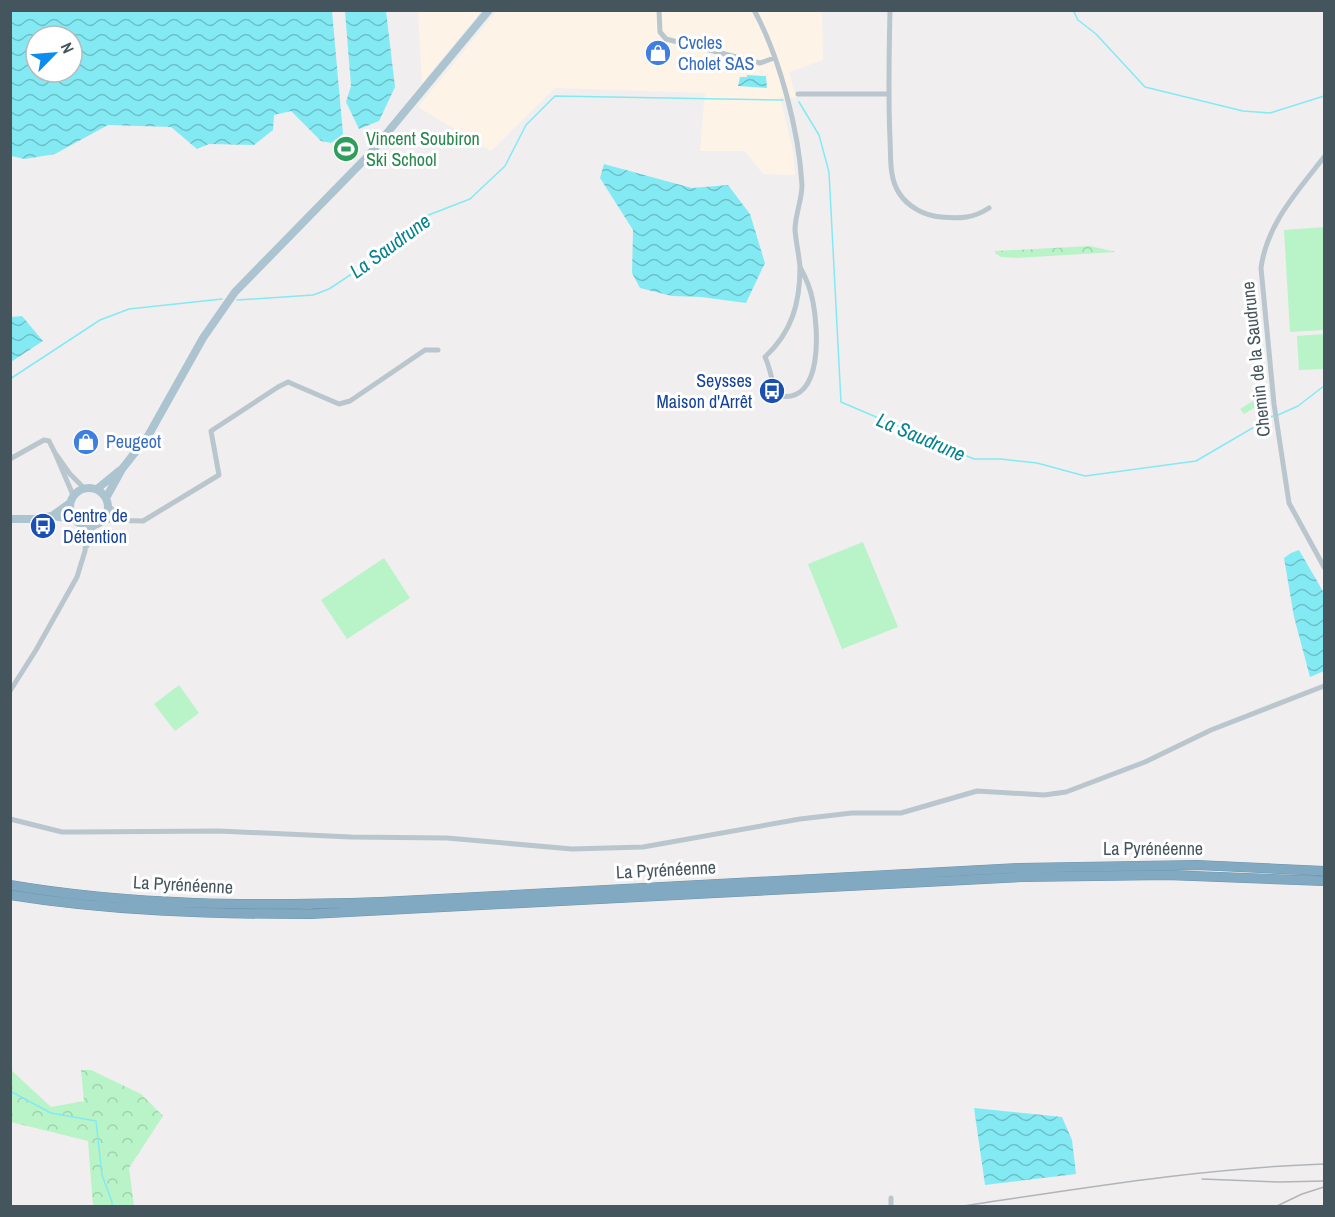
<svg xmlns="http://www.w3.org/2000/svg" width="1335" height="1217" viewBox="0 0 1335 1217" font-family="'Archivo Narrow',sans-serif">
<defs>
<pattern id="forest-crowns" width="20" height="18" patternUnits="userSpaceOnUse" patternTransform="scale(1.5)"><rect width="20" height="18" fill="#b9f3c8"/><path d="M2 6a3 3 0 1 1 6 0M12 15a3 3 0 1 1 6 0" fill="none" stroke="#a0d2ae"/></pattern>
<pattern id="water-waves" width="16" height="10" patternUnits="userSpaceOnUse" patternTransform="scale(1.5)"><rect width="16" height="10" fill="#83eaf3"/><path d="M0 5q4-4 8 0t8 0" fill="none" stroke="#6dc0c8"/></pattern>
</defs>
<rect width="100%" height="100%" fill="#f1eeef"/>
<path fill="#fdf4e7" d="M418,11H481L422,83Z
M497,11H822L823,60L789,72L796,98L780,97L793,151L795,175L763,174L745,151H700L705,93L555,88L491,151L418,107Z"/>
<path fill="#b9f3c8" d="M1324,227V330L1290,332L1284,230Z
M1324,334V369L1299,370L1297,336Z
M1259,397L1262,403L1244,414L1240,409Z
M863,542L898,627L842,649L808,564Z
M384,558L410,598L347,639L321,600Z
M179,685L199,713L175,731L154,704Z"/>
<path fill="url(#forest-crowns)" d="M1090,246L1116,252L1016,258L1001,257L995,253V251Z
M10,1069L51,1107L84,1101L81,1070H91L141,1094L163,1116L129,1168L134,1206H93L88,1141L11,1122Z"/>
<path fill="url(#water-waves)" fill-rule="evenodd" d="M11,10L332,11L343,134L331,143L321,141L291,111L274,115L273,130L254,145L209,144L197,149L171,127L108,125L55,154L25,159L11,156ZM36,36H72V72H36Z
M345,11H386L395,87L379,121L359,129L346,102L351,86Z
M747,75L766,76L767,88L738,86L740,77H747Z
M604,164L692,188L728,185L750,214L765,263L746,303L701,297L672,296L640,288L632,273L633,230L600,178Z
M22,316L43,341L11,362V317Z
M1299,550L1324,593V671L1310,677L1294,617L1284,558L1291,553Z
M974,1108L1062,1117L1072,1140L1076,1174L985,1185Z"/>
<g fill="none" stroke-linecap="round" stroke-linejoin="round">
<path stroke="#83eaf3" stroke-width="1.5" d="M1073,10L1078,20L1096,34L1145,87L1243,111L1270,113L1324,96
M799,102L819,135L829,172L841,402L974,459H1001L1037,463L1085,476L1196,461L1273,416
M237,300L313,295L329,289L388,250L426,216L470,199L505,166L526,125L555,96L783,100
M10,379L100,320L129,309L222,299
M1278,415L1298,406L1324,386
M10,1091L51,1113L96,1121L102,1175L112,1202V1206"/>
<g stroke="#6d94ad" stroke-width="10">
<path id="motorway" d="M10,885C133,906 257,906 381,902L1020,868L1197,865L1324,871
M10,895C110,911 210,914 310,914L1021,877L1167,875L1324,881"/>
</g>
<path stroke="#b9c6cd" stroke-width="5" d="M659,10L660,32L666,39L760,63L774,58
M754,10C780,57 799,132 802,185C802,200 795,215 795,230C796,242 799,255 800,267C800,303 792,332 765,357C771,369 772,387 779,396C824,404 818,328 813,302C811,290 806,278 800,267
M890,10C889,54 888,96 890,139C891,157 889,178 899,193C908,207 925,216 941,217C960,219 974,218 989,208
M798,94H888
M1324,157C1298,191 1267,223 1261,268L1274,404L1289,503L1324,567
M10,459L44,440L49,441L55,453
M73,495L55,453L70,474L84,488
M108,506L127,520
M103,520L143,521L219,475L211,431L278,387L288,382L339,404L350,401L425,350H438
M87,546L94,526
M10,691L36,650L77,577L85,551L86,535L81,525
M10,819L62,832H76L219,831L351,837L447,838L572,849L643,847L800,819L852,813H901L977,791L1044,795L1066,792L1145,762L1211,730L1324,686
M891,1206V1198"/>
<path stroke="#acc3d0" stroke-width="8" d="M70 507a19 19 0 1 1 38 0a19 19 0 1 1-38 0Z
M97,489L119,471
M106,498L122,469L148,436L203,338L235,292L368,156L489,10
M52,516L70,503
M10,519H34L52,516L74,519"/>
<use href="#motorway" stroke="#82a9c2" stroke-width="9"/>
<path stroke="#b0b5ba" stroke-width="1.5" d="M1202,1179L1279,1182L1324,1181
M963,1206C1084,1188 1203,1168 1324,1164
M1277,1206L1302,1194L1324,1187"/>
</g>
<defs>
<g id="shop-disc" transform="scale(1.35)"><circle r="9.5" fill="#3f7fe0" stroke="#fff"/><path d="M-5-2.5h2.3a2.7 3.5 0 0 1 5.4 0H5L5.5 6h-11ZM-1.5-2.5h3a1.5 2.3 0 0 0-3 0Z" fill="#fff"/></g>
<g id="stadium-disc" transform="scale(1.35)"><circle r="9.5" fill="#2e9e5b" stroke="#fff"/><path d="M0-5a6.5 5 0 1 0 0 10a6.5 5 0 1 0 0-10ZM-3.5-1.8h7v3.6h-7Z" fill="#fff"/></g>
<g id="bus-disc" transform="scale(1.35)"><circle r="9.5" fill="#1a4fb4" stroke="#fff"/><path d="M-5-6H5V4H4V6H2V4H-2V6H-4V4H-5ZM-3.5-4V0h7V-4ZM-3.5 1.2v1.5H-2V1.2ZM2 1.2v1.5H3.5V1.2Z" fill="#fff"/></g>
</defs>
<g fill-rule="evenodd">
<use href="#shop-disc" x="658" y="53"/>
<use href="#stadium-disc" x="346" y="149"/>
<use href="#bus-disc" x="772" y="391"/>
<use href="#shop-disc" x="86" y="442"/>
<use href="#bus-disc" x="43" y="526"/>
</g>
<g text-anchor="middle" stroke-width="6" stroke-linejoin="round" paint-order="stroke">
<g font-size="18" fill="#366cbe" stroke="#fff" text-anchor="start">
<text x="678" y="49">Cvcles<tspan x="678" dy="21">Cholet SAS</tspan></text>
<text x="106" y="448">Peugeot</text>
</g>
<g font-size="18" fill="#27864d" stroke="#fff" text-anchor="start">
<text x="366" y="145">Vincent Soubiron<tspan x="366" dy="21">Ski School</tspan></text>
</g>
<g font-size="18" fill="#45555e" stroke="#fff">
<text transform="translate(1256 359) rotate(-96)" y="6">Chemin de la Saudrune</text>
<text x="1153" y="855">La Pyrénéenne</text>
<text transform="translate(666 870) rotate(-3)" y="6">La Pyrénéenne</text>
<text transform="translate(183 885) rotate(3)" y="6">La Pyrénéenne</text>
</g>
<g font-size="18" fill="#164399" stroke="#fff" text-anchor="end">
<text x="752" y="387">Seysses<tspan x="752" dy="21">Maison d'Arrêt</tspan></text>
<text x="63" y="522" text-anchor="start">Centre de<tspan x="63" dy="21">Détention</tspan></text>
</g>
<g font-size="20" font-style="italic" fill="#05828c" stroke="#fff">
<text transform="translate(390 246) rotate(-36)" y="7">La Saudrune</text>
<text transform="translate(921 437) rotate(23)" y="7">La Saudrune</text>
</g>
</g>
<rect width="1335" height="1217" fill="none" stroke="#45555e" stroke-width="24"/>
<g transform="translate(54 54) rotate(65)"><circle r="28" fill="#ffffff" stroke="#b5bbbf" stroke-width="1.5"/>
<path d="M0-4.5L10 22L0 15L-10 22Z" fill="#0a8cf0"/>
<text y="-9" font-size="16" font-weight="bold" text-anchor="middle" fill="#45555e">N</text>
</g>
</svg>
